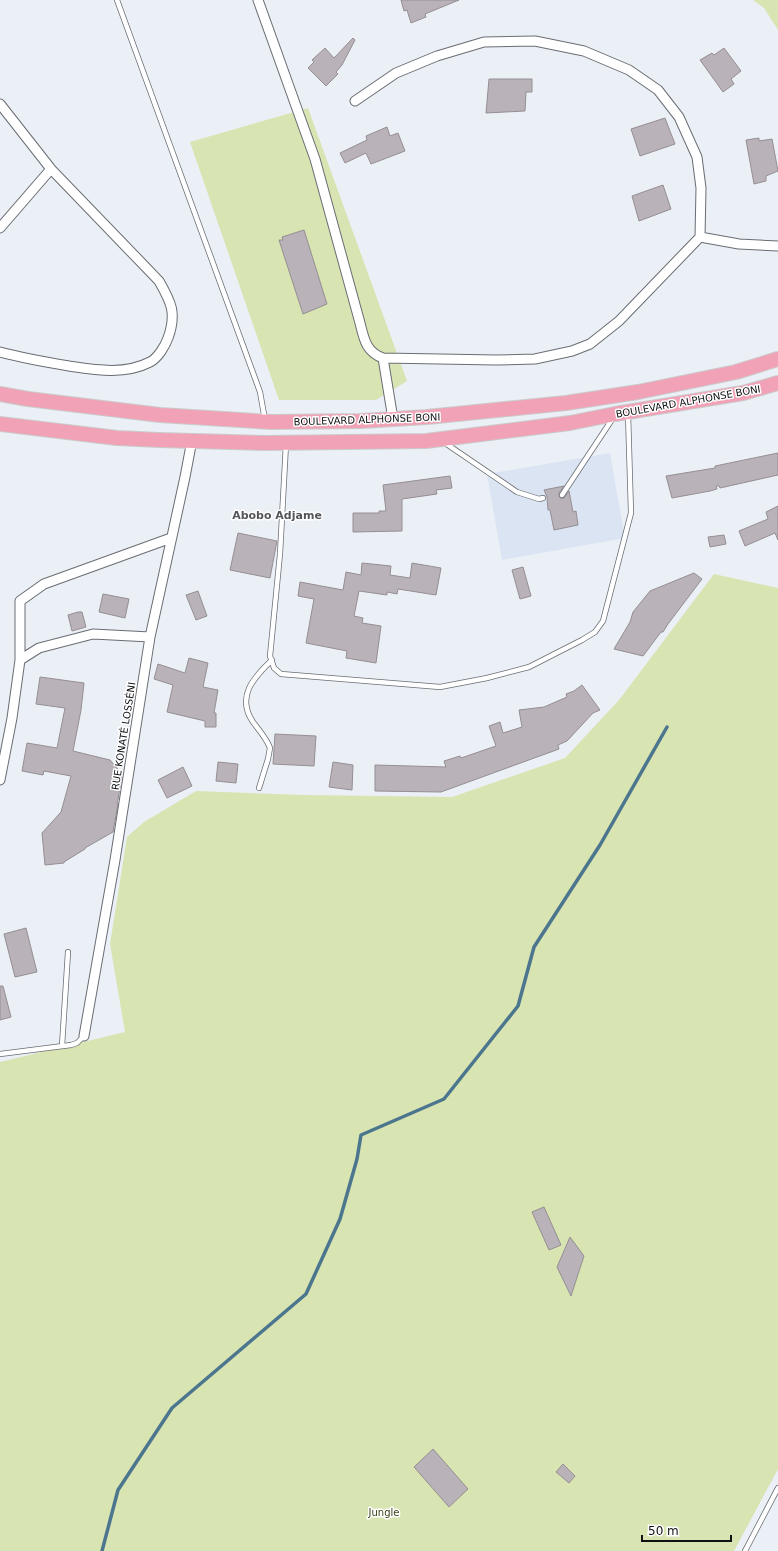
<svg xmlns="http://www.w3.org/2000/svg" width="778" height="1551" viewBox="0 0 778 1551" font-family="'DejaVu Sans',sans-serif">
<rect width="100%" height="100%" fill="#ebf0f7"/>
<path fill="#dbe4f2" d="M610,453L625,538L502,560L487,474Z"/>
<path fill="#d8e4b2" d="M753,0H778V30L764,8Z
M308,108L407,381L376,400H279L190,142Z
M714,574L778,588V1469L734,1551H0V1062L125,1032L110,944L127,837L144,822L196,791L305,795L452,797L565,758L619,700Z"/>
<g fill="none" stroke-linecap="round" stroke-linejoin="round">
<path stroke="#4c758e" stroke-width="3.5" d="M102,1551L118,1490L172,1408L306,1294L340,1219L357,1159L361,1135L444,1099L518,1006L534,947L600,845L667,727"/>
</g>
<path fill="#b9b2b8" stroke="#958e93" d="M401,0H459L425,14L426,17L411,23L407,10L404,11Z
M353,38L355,40L342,65L336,72L338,74L326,86L308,68L314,62L312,60L325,48L334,58Z
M724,48L741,71L731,79L734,84L723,92L700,60L712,53L714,55Z
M489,79H532V92H526L525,111L486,113Z
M665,118L675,144L640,156L631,129Z
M387,127L390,136L398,133L405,151L371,164L366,153L345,163L340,153L367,140L366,136Z
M759,138V141L772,139L778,171L766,176V181L754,184L746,140Z
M663,185L671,209L639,221L632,196Z
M304,230L327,304L303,314L279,240H283L282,237Z
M778,453V475L720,488L719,486H716L717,489L710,491L672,498L666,476L715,468V466Z
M450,476L452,488L436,490L437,494L402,499V531L353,532V513H379V511H386L383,485Z
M564,486L559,493V496L560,498H564L569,491L573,512L576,511L578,525L554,530L550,510H548L547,497L544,490Z
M778,506V540L775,533L745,546L739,531L768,519L766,512Z
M238,533L277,541L270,578L230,570Z
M724,535L726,544L710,547L708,537Z
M362,563L391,566L390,575L410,578L412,563L441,568L436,595L398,589L397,594L387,592V595L359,591L354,616L363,618L362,623L381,626L376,663L346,658L347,651L306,643L314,599L298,596L300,582L343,590L346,572L361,575Z
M523,567L531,596L520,599L512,570Z
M694,573L702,579L668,624L663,632H661L643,656L614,649L630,622L633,612L650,591Z
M198,591L207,616L196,620L186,595Z
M103,594L129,599L125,618L99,612Z
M78,612H82L86,627L72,631L68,615Z
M189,658L208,663L203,687L218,690L214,713H216V727H205V721L167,712L173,685L154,679L158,664L185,673Z
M40,677L84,683L81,710L73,751L110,760L122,774L118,800L117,801L118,804L113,832L85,848V849L64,862V863L45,865L42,833L61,812L71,776L44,771L43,775L22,771L27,743L57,748L65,708L36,704Z
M582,685L600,710L593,713L567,741L558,745L559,749L441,792L375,791V765L446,767L444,761L460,756L461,758L496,746L489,726L500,722L503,733L522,727L519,710L544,707L567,697L566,694L574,691Z
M275,734L316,736L314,766L273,764Z
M218,762L238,764L236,783L216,781Z
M333,762L353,765L352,790L329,787Z
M183,767L192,786L167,798L158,780Z
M26,928L37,972L15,977L4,934Z
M0,986H3L11,1017L0,1020Z
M544,1207L561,1245L549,1250L532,1212Z
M570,1237L584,1256L571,1296L557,1267Z
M433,1449L468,1489L449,1507L414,1467Z
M563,1464L575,1476L569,1483L556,1472Z"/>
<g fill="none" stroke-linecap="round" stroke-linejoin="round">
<g stroke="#696d73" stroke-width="6">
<path id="service" d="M117,0L260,392L265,420
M445,443L517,492L539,499L543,498
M286,444L280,554L270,656L274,668L281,674L440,687L487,678L529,667L582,640L595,632L603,621L631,513L628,413
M562,495L613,418
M259,788L268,759L270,748C267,739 259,730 253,722C236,697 253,678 272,660
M62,1046L68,952
M0,1054L71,1045L77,1043L84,1036
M745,1551L778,1488"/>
</g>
<g stroke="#696d73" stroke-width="11">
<path id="minor" d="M258,0L315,159L360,323C364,339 366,352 383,358L496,360L535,359L572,351L590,344L619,321L700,237L701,188L697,157L679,117L658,90L629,70L584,51L535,41L484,42L437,56L396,73L355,101
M0,104L51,169L159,281C171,302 177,313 168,338C165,346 158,358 150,362C125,375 96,370 69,366C46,362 23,358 0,352
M0,228L51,169
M700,237L739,244L778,246
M383,358L393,419
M20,660L39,648L93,634L150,637
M0,780L12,718L20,660V601L44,584L171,538
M84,1036L115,860L150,637L185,477L192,440"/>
</g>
<g stroke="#cacbcb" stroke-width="16">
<path id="primary" d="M0,394L28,399L160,415L271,422L361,421L427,417L566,403L638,392L736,372L778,359
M0,424L117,438L159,440L266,443L426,441L570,423L615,414L743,393L778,383"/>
</g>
<use href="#service" stroke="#fff" stroke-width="4.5"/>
<use href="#minor" stroke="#fff" stroke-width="9"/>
<use href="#primary" stroke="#f2a2b6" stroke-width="14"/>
</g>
<g text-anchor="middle" stroke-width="3" stroke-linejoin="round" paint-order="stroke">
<g font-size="10" fill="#101113" stroke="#fff">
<text transform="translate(688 401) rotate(-10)" y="4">BOULEVARD ALPHONSE BONI</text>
<text transform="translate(367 419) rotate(-2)" y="4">BOULEVARD ALPHONSE BONI</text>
<text transform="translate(123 736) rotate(-81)" y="4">RUE KONATÉ LOSSÉNI</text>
</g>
<g font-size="10" fill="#394115" stroke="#fff">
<text x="384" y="1516">Jungle</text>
</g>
<g font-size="11" font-weight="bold" fill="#52565b" stroke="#fff">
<text x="277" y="519">Abobo Adjame</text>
</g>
</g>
<path d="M642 1535v6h89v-6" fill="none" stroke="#101113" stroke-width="2"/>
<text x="648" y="1535" font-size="12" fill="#101113" stroke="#ffffff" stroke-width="3" paint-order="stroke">50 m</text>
</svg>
